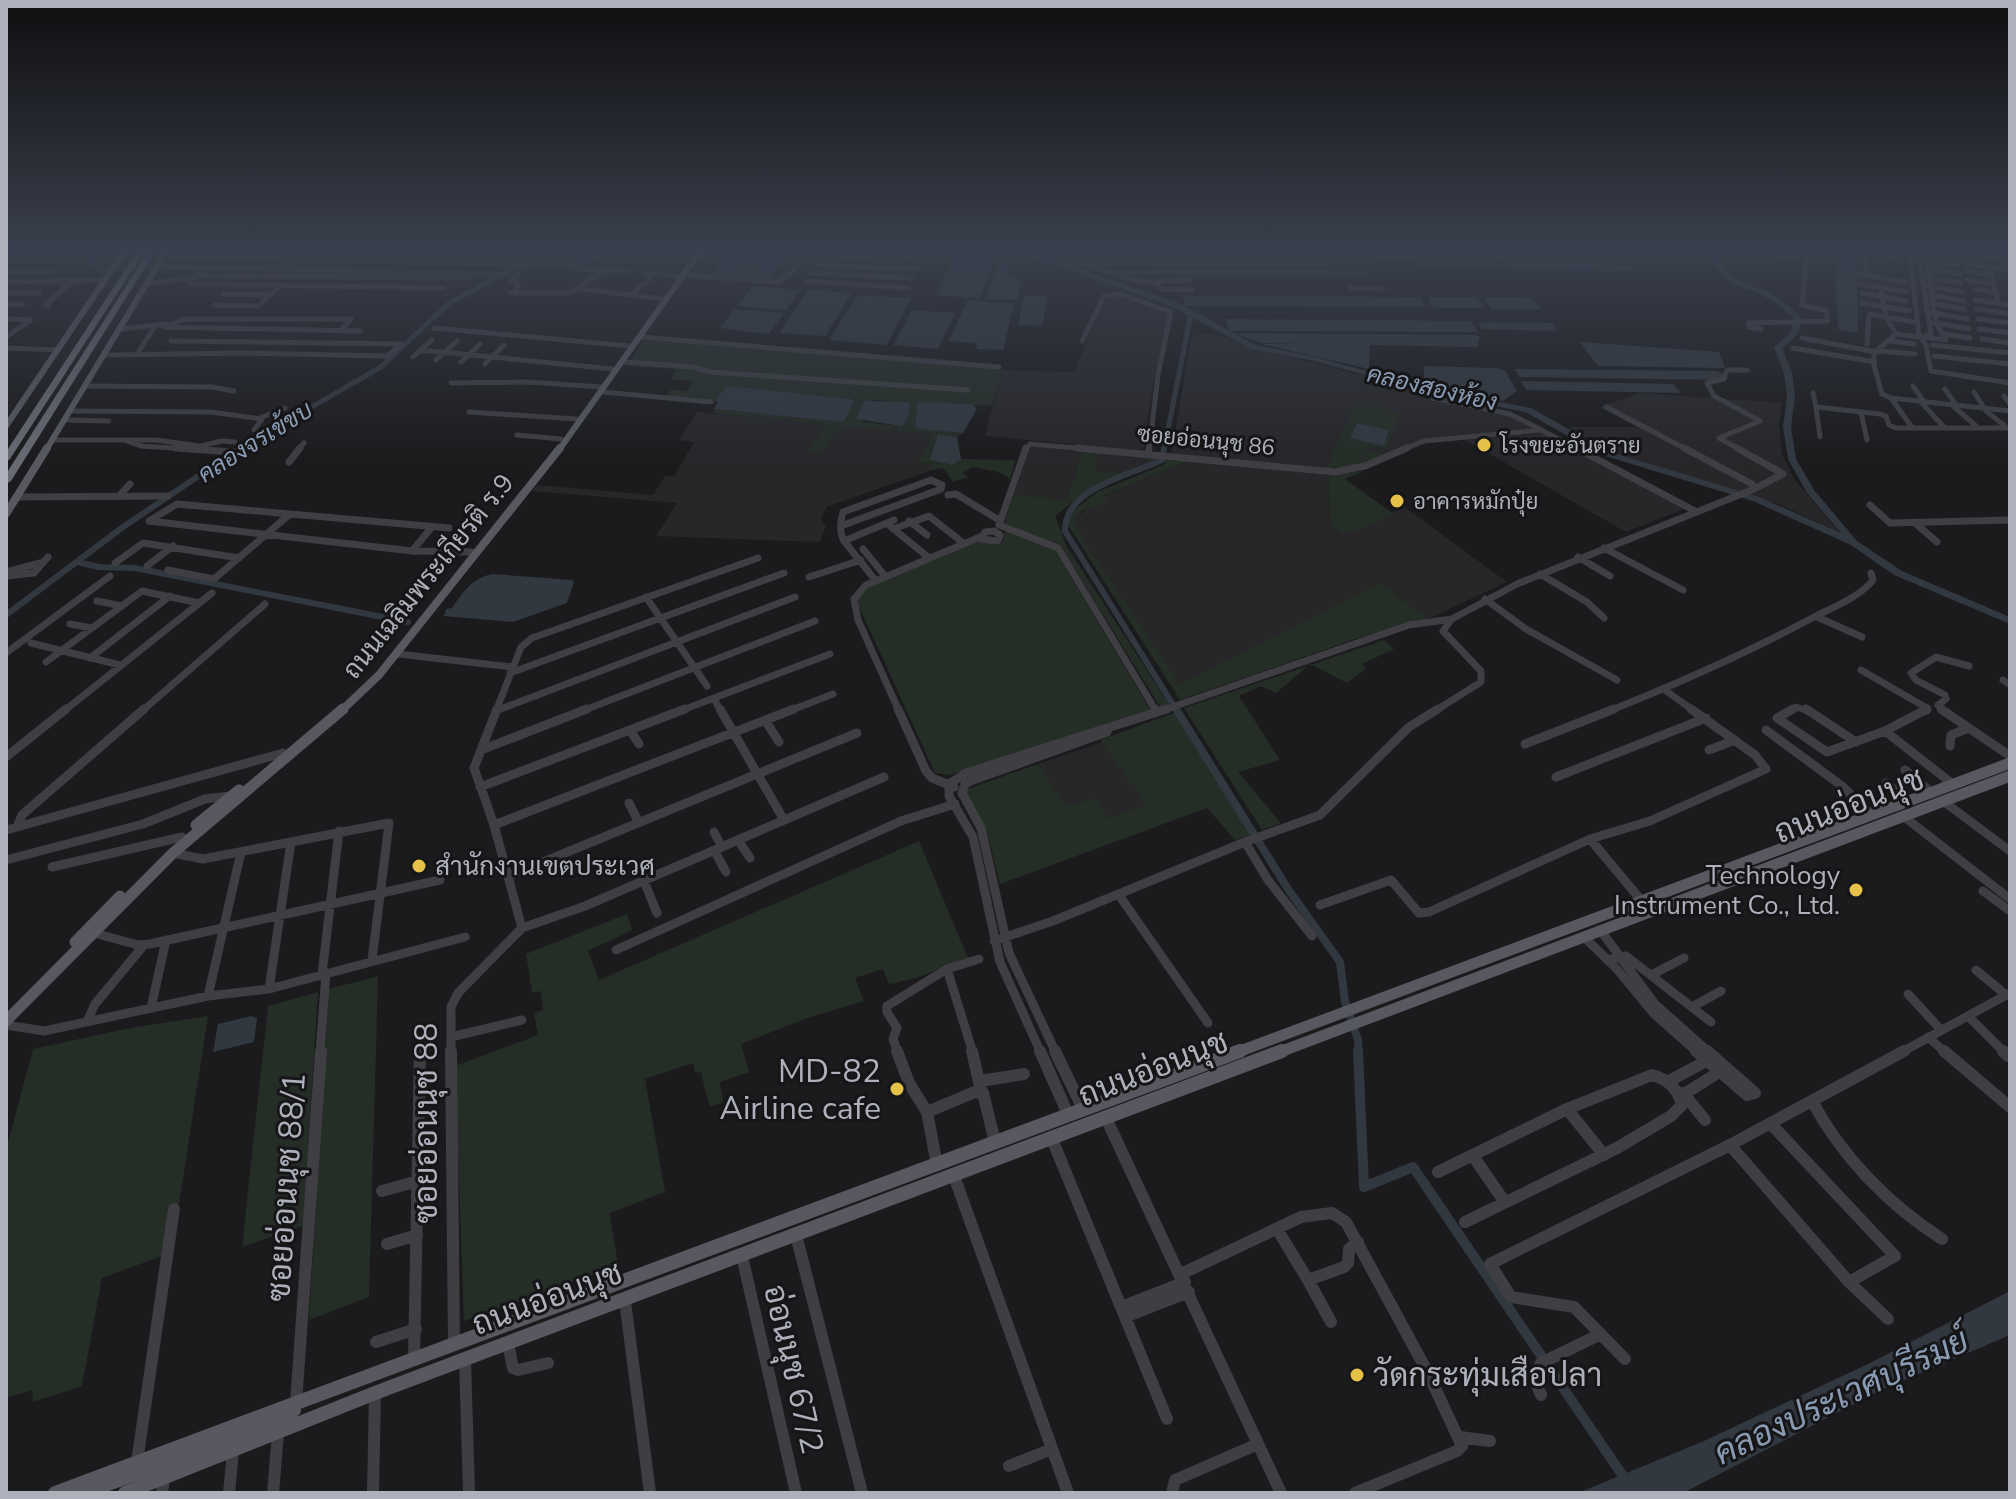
<svg xmlns="http://www.w3.org/2000/svg" width="2016" height="1499" viewBox="0 0 2016 1499" font-family="'Nunito Sans',Sarabun,sans-serif">
<rect width="100%" height="100%" fill="#1b1b1d"/>
<path fill="#27272a" d="M1119,295L1170,314L1154,379L1143,451L985,436L1002,370L1074,372L1105,297Z
M1214,333L1246,346L1408,387L1417,391V395L1509,414L1536,428L1424,439L1387,454L1360,450L1362,445L1326,469L1171,454L1192,336Z
M1640,393L1782,403L1779,424L1782,453L1794,479L1840,533L1781,505L1607,451L1569,427H1636L1600,407Z
M697,412L934,434L919,463L933,464L932,470L826,507L821,519L826,526L820,542L656,536L677,503L532,491L537,485L653,495L665,476H674L694,442L679,440Z
M1543,433L1684,509L1626,532L1465,440Z
M1030,446L1083,451L1067,500L1014,494Z
M1098,452L1146,457L1147,463L1121,474L1094,472Z
M1189,461L1329,475L1330,523L1395,515L1392,512L1404,507L1507,582L1428,619L1380,582L1180,684L1084,539L1075,518L1102,497Z
M1103,742L1147,804L1109,819L1066,807L1038,764Z"/>
<path fill="#252d27" fill-rule="evenodd" d="M644,339L997,368L1002,370L992,406L969,405L918,429L963,433L957,437L938,434L954,465L961,459L1016,460L1010,479L999,472L973,467L963,473L968,477L953,482L943,468L932,470V464L918,463L933,434L840,426L823,455L808,452L826,424L713,413L714,409L841,422L727,386L714,401L666,396L671,390L687,391L693,381L672,379L676,369L628,366ZM873,400L907,402L910,405L901,426L862,422Z
M1356,403L1401,412L1387,449L1373,446L1360,449L1387,454L1359,465L1326,469Z
M1083,451L1098,452L1095,472L1121,473L1147,463L1146,457L1159,458L1089,489L1055,516L1067,547L1169,704L1160,707L1060,545L1004,524L1014,494L1067,500Z
M1165,460L1189,461L1103,496L1109,502L1082,511L1075,518L1084,539L1180,684L1380,582L1428,619L1358,638L1180,700L1066,522L1068,515L1097,492L1165,464Z
M1364,471L1345,479L1395,515L1343,535L1330,523L1329,475Z
M1005,531L1055,550L1151,711L950,775L935,773L858,604V594L868,586L977,541L1002,543Z
M1384,640L1394,649L1362,664L1366,668L1347,683L1310,664L1276,693L1261,686L1239,696L1280,760L1238,772L1281,823L1262,830L1184,708Z
M1174,713L1251,835L1235,840L1207,808L1000,884L989,840L965,790L1038,764L1066,807L1094,798L1109,819L1146,804L1100,740Z
M919,841L968,958L916,978L889,984L883,969L855,978L864,1001L810,1017L741,1044L749,1072L720,1082L723,1102L710,1107L701,1073L695,1072L693,1063L645,1079L665,1192L610,1213L618,1266L464,1321L455,1066L538,1035L534,1013L543,1010L541,991L532,993L526,954L627,914L632,930L588,951L599,980Z
M378,976L369,1297L309,1320L329,989Z
M318,992L303,1226L242,1247L268,1006Z
M208,1016L179,1204L168,1209L162,1256L102,1278L82,1386L33,1402L32,1390L6,1398V1150L33,1049L130,1028Z"/>
<path fill="#313840" d="M728,250H793L778,268L720,262Z
M1372,250H1511L1516,258L1376,257Z
M1839,250H1857L1858,333L1838,329L1835,276Z
M954,257L995,260L979,298L935,295Z
M999,261L1010,263L1006,276L1021,279L1017,300L985,299Z
M1416,261H1497L1502,268H1420Z
M1506,262L1629,265L1635,271L1510,269Z
M720,264L775,269L777,270L769,280L715,275V268Z
M752,286L800,290L786,310L737,306Z
M808,290L852,293L825,336L779,333Z
M858,295L911,298L887,345L829,340Z
M1024,295L1047,296L1042,326L1018,325Z
M1183,296L1420,297L1426,307L1185,306Z
M1427,297H1476L1484,308H1434Z
M1484,297L1533,298L1541,309H1491Z
M967,301L1014,303L1003,350L977,349L976,343L949,341Z
M734,309L784,313L769,334L720,328Z
M912,310L955,313L938,349L893,345Z
M1226,319L1471,321L1478,332L1229,331Z
M1478,322L1552,323L1557,331L1482,329Z
M1235,333L1476,335L1480,337L1477,347L1370,345L1369,369L1261,344H1315L1260,343Z
M1580,342L1719,352L1725,368L1598,366Z
M1424,366L1496,368L1505,371L1517,391L1503,401L1424,387Z
M1515,369L1716,371L1724,374V380L1519,377Z
M1521,381L1673,384L1681,393L1526,390Z
M727,386L851,399L853,401L845,420L841,422L714,409L718,402L714,401Z
M864,401L908,402L910,405L907,420L901,426L856,419Z
M918,402L973,404L977,409L963,433L918,429L915,425Z
M1357,423L1389,430L1384,446L1350,438Z
M938,434L957,437L961,459L954,465L930,460Z
M492,574L572,580L574,582L567,603L513,622L444,616L446,609L452,608C464,591 471,579 492,574Z
M251,1016L257,1018L254,1042L213,1052L218,1024Z
M2010,1291V1335L1881,1390L1683,1493H1578L1704,1441L1866,1365Z"/>
<g fill="none" stroke-linecap="round" stroke-linejoin="round">
<path stroke="#313840" stroke-width="2" d="M585,261L591,250"/>
<path stroke="#313840" stroke-width="5" d="M103,250L91,265L101,269L180,267L502,274
M549,264L571,265L616,250
M237,450L381,367L448,304L515,268L533,264
M1164,450L1191,313"/>
<path stroke="#313840" stroke-width="6" d="M1164,448L1162,460C1131,475 1064,488 1065,531L1177,711
M77,562L99,567L135,568L408,622
M6,615L123,527L240,448"/>
<path stroke="#313840" stroke-width="8" d="M1176,709L1288,889L1340,962L1345,1001L1358,1040L1359,1053"/>
<path stroke="#313840" stroke-width="10" d="M1358,1051L1364,1187L1413,1167L1627,1482"/>
<path fill="#313840" fill-rule="evenodd" d="M1002,250H1016L1048,258L1181,304L1256,345L1315,357L1433,389L1531,408L1608,451L1759,497L1841,533L1807,493L1788,459L1783,427L1787,396L1784,373L1774,347L1790,333L1794,318C1786,311 1778,304 1769,299C1747,287 1723,285 1713,260L1719,250H1726L1719,260C1729,282 1752,284 1771,294C1783,300 1793,309 1802,318L1798,334L1782,348L1792,373L1795,396L1791,427L1796,459L1814,490L1857,541L1902,571L2010,617V624L1894,575L1851,545L1753,501L1602,455L1525,412L1432,393L1314,361L1251,349L1175,308L1044,261Z"/>
<path stroke="#3e3e43" stroke-width="5" d="M867,250L910,253
M1041,250L1129,279L1159,284
M1371,250L1376,257L1611,260
M1604,250L1611,260L1672,261
M1867,250L1866,268L1871,275
M1909,250L1919,335L1926,345L1931,371L2010,383
M1918,250L1931,335L1924,336
M1999,250L2010,267
M6,251L9,250
M44,251H91
M277,251L396,252
M426,252L465,253
M462,252L454,264L565,262L570,253
M1731,252L1790,256L1806,253
M1867,252L1894,256
M1926,252L1955,256
M1962,254L2010,261
M1685,255L1687,250
M163,256L266,258
M459,256L521,257
M820,256L898,261L918,250
M905,258L923,260
M270,259L407,262
M6,260H83
M1926,261L1957,265
M1081,262L1324,264
M413,263H443
M1966,263L2003,269
M815,264L893,269
M1990,267L1998,303
M894,268L917,269
M1927,269L1960,274
M603,271H628
M1966,271L1991,275
M6,272H54
M1104,272L1367,273
M643,273L678,276
M811,273L888,277
M201,274L206,275L195,277V275Z
M1858,274L1905,282
M684,275L778,282L791,273L807,250
M205,276L471,278
M888,277L912,278
M1926,277L1961,283
M191,279L190,283L195,284L444,288
M1190,280L1158,281L1161,289L1192,290
M1967,280L1993,284
M805,281L908,288
M6,282L106,280
M150,283L193,278
M1858,284L1877,287
M1927,286L1963,292
M1350,288L1383,289
M1884,288L1907,292
M582,289L663,299
M1881,289L1886,317L1896,334
M1976,289L1997,293
M6,293H40
M510,293H570L603,271L570,268
M514,293L519,284L511,281L518,275
M1862,293L1906,301
M223,294L271,295
M1927,294L1964,301
M631,295L649,279
M1975,300L2010,305
M1862,303L1909,311
M1929,303L1964,309
M6,304H23
M214,305L258,306L280,286
M49,306L45,305L70,283
M1976,309L2010,314
M1930,312L1967,319
M6,319L31,320L6,337
M1978,319L2010,323
M1931,322L1969,329
M434,328L630,346
M122,329L166,324
M1761,329L1749,327L1748,323L1827,321V311L1802,305L1807,250
M1979,329L2010,333
M341,330L351,319H185L164,327L360,331
M1896,334L1875,352L1873,362L1882,394L1891,398L2010,411
M1896,334L1946,340L1936,323L1926,250
M1943,334L1970,338
M641,337L999,367
M1802,338L1876,352
M1982,339L2010,343
M171,341L402,344
M1082,341L1104,296L1120,294L1171,312L1158,375L1149,450
M1891,341L1914,344
M1867,344L1869,314L1914,322
M1932,345L2010,353
M6,348L58,350
M1793,348L1875,362
M420,350L613,369
M139,351L155,326
M1879,351L1915,354
M105,355L245,353L387,356L402,344
M1934,356L2010,364
M413,357L432,340
M436,360L457,341
M461,362L480,344
M625,362L693,367L710,372L968,390
M485,364L504,345
M451,383L529,382L600,387
M86,386L212,387L234,391
M1913,386L1924,402
M1945,389L1956,405
M603,392L711,402
M1974,392L1986,411L2005,426
M1813,393L1816,407L1880,414L1886,416L1889,425L1896,428H2010
M2004,396L2010,404
M1433,398L1510,414L1540,429
M1891,398L1911,426
M1920,401L1943,426
M1952,405L1976,426
M1606,407L1688,450
M1816,407L1820,437
M71,411L211,412L262,419L254,430L263,432
M469,412L577,419
M1861,412L1867,440
M260,418L285,408
M65,420L109,421
M517,435L561,439
M53,440H156L200,446L222,441L235,442
M127,441L141,446L206,450
M298,450L304,443
M1025,450L1030,444L1099,450
M1402,450L1424,441L1541,430L1580,450
M1741,450L1719,438L1760,421L1714,396L1707,383L1724,379L1727,370H1747"/>
<path stroke="#3e3e43" stroke-width="7" d="M176,448L232,452
M1026,448L999,525L1058,548L1156,711
M1077,448L1335,472L1365,466L1407,448
M1576,448L1695,511
M1737,448L1783,474L1754,489
M1148,455L1149,448
M289,462L300,448
M948,495L956,494L999,520
M16,497L168,496
M118,497L130,484
M1870,505L1890,523L2010,520
M149,521L412,551L471,552
M149,521L177,504L449,528
M909,521L927,535
M1915,523L1937,542
M841,526L941,489L942,485L931,480L843,512C840,522 839,532 844,541L894,520
M890,526L928,557
M893,529L929,516L962,542
M994,531L1000,535L998,541L981,539L985,532Z
M844,541L876,581
M1604,548L1683,590
M863,549L885,576
M412,551L432,527
M1578,557L1610,576
M115,563L143,543L239,558
M147,566L173,546
M168,570L214,579L290,514
M6,572L40,563
M1540,574L1587,602L1604,618
M6,576L34,573L48,557
M809,577L861,560
M646,597L707,686
M1485,599L1526,629L1617,680
M97,601L122,606
M1817,617L1862,637
M70,624L92,628
M31,643L120,665
M6,653L110,576
M398,654L512,667
M90,658L170,596
M46,662L142,591L199,603
M1861,670L1927,708V711
M510,673L784,573
M2003,680L2010,685
M1665,690L1694,711
M714,699L721,711
M498,710L795,597
M64,711L212,593
M142,711L265,604
M496,711L521,647L532,638L758,558
M582,711L815,621
M680,711L830,654
M789,711L833,694
M899,711L858,620L854,599L866,585L980,537
M1161,711L1409,625L1452,619L1517,584L1754,489L1752,484L1684,448
M1435,711L1481,682V671L1443,631L1451,620
M1609,711C1679,683 1749,652 1816,616C1834,607 1861,596 1873,580L1871,573
M1789,711L1796,707L1809,711
M1944,711L1938,705L1946,699L1945,695L1916,680L1911,673L1936,657L1969,666"/>
<path stroke="#3e3e43" stroke-width="9" d="M497,709L474,768L494,825L522,928
M720,709L784,820
M898,709L926,771L932,778L954,787
M1155,709L1157,712
M1793,709L1777,718L1827,752L1885,731
M1806,709L1856,742
M1927,709L1885,731L1954,785
M1941,709L2010,756
M765,720L779,742
M630,730L639,744
M1766,730L1842,786L1870,813
M1525,744L1614,709
M1950,746L1951,735L1969,728
M481,750L587,709
M1709,750L1735,740
M6,757L66,709
M1905,770L1932,793
M1556,777L1706,718
M1886,783L1909,802
M480,787L685,709
M1943,801L2010,851
M629,803L639,823
M1903,816L2010,899
M494,825L794,709
M17,827L22,815L144,709
M6,830L283,753
M714,832L722,847
M1590,839L1641,900
M738,840L750,858
M1245,842L1268,880L1312,936
M714,850L726,872
M173,853L203,859L389,823L372,960
M6,860L143,824L205,799L230,796
M52,867L182,837
M509,876L857,733
M644,881L657,913
M1983,891L2010,911
M1119,895L1208,1023
M1320,905L1391,880L1419,913L1429,912L1590,839L1650,821L1766,769L1755,755L1691,709
M1601,931L1655,1004L1710,1053
M94,933L138,945L150,944L440,880
M1584,937L1616,968L1654,1014L1698,1053
M994,941L1053,921L1245,842L1320,815L1409,727L1438,709
M616,950L901,821L955,804
M1607,960L1626,956L1711,1022
M947,969L973,1053
M1976,970L2006,995
M322,974L339,831
M1651,975L1684,958
M269,989L291,842
M1908,994L1941,1030
M208,996L241,852
M1692,1007L1721,991
M151,1008L166,940
M1968,1016L2005,1053
M87,1022L95,1004L144,945
M6,1025L44,1031L208,996L269,989L465,937
M451,1037L522,1020
M1928,1037L1946,1053
M320,1053L326,973
M420,1053V1049
M451,1053V1007L458,993L522,928L585,906L884,777
M898,1053L893,1039L897,1028L887,1012V1006L947,969L979,959
M1041,1053L1000,962L973,837L949,796V784L966,773L1167,709
M1056,1053L1009,953L981,828L962,793L965,784L973,780L1107,732
M1900,1053L2010,993"/>
<path stroke="#3e3e43" stroke-width="12" d="M451,1051L454,1345
M897,1051L909,1083L927,1112
M972,1051L981,1091
M1040,1051L1068,1114
M1055,1051L1083,1109
M1696,1051L1747,1095L1755,1093L1707,1051
M1944,1051L2010,1107
M2003,1051L2008,1056
M980,1081L1024,1074
M1669,1081L1710,1059
M1683,1093L1705,1120
M1681,1096L1724,1069
M1812,1101C1842,1157 1889,1205 1942,1239
M1567,1109L1604,1155
M1106,1118L1281,1493
M1770,1123L1895,1256L1849,1282
M1052,1139L1167,1419
M1730,1145L1849,1282L1888,1319
M1473,1156L1504,1201
M937,1165L927,1112L975,1092L983,1093L995,1142
M1438,1172L1567,1109L1652,1075C1668,1079 1678,1089 1682,1105L1671,1116L1617,1148L1465,1222
M954,1176L1068,1493
M382,1191L418,1181
M1277,1229L1308,1280L1344,1267L1348,1263L1349,1249L1358,1242
M796,1235L862,1493
M387,1244L417,1235
M742,1256L796,1493
M1181,1274L1301,1217L1332,1213L1346,1222L1427,1371L1462,1446L1457,1451L1355,1493
M1308,1280L1331,1322
M625,1301L650,1493
M1121,1307L1185,1282
M1125,1317L1189,1292
M376,1342L416,1329
M508,1344L513,1368L518,1370L548,1363
M414,1359L420,1051
M1625,1359L1574,1307L1511,1297L1490,1264L1730,1145L1904,1051
M465,1360L469,1493
M1541,1395L1534,1378L1541,1363L1601,1334
M296,1403L321,1051
M1460,1437L1490,1441
M137,1462L174,1209
M1009,1466L1052,1449
M162,1493L164,1478
M229,1493L233,1451
M273,1493L278,1433
M373,1493L375,1393
M1172,1493L1175,1480L1258,1444"/>
<path stroke="#585960" stroke-width="6" d="M6,426L125,250
M46,450L167,250
M559,450L701,250"/>
<path stroke="#585960" stroke-width="8" d="M6,514L47,448
M341,711L379,675L560,448"/>
<path stroke="#585960" stroke-width="11" d="M196,825L239,790
M75,942L120,896
M6,1021L173,853L343,709
M1235,1053L2010,763
M1277,1053L2010,776"/>
<path stroke="#585960" stroke-width="14" d="M55,1493L1240,1051
M84,1493L268,1424L294,1410
M125,1493L375,1393L1282,1051"/>
<path fill="#686a72" fill-rule="evenodd" d="M138,250H145L10,459L6,462V452Z
M149,250H156L11,481L6,484V474Z"/>
</g>
<linearGradient id="sky" x2="0" y2="1"><stop stop-color="#0f0f10"/><stop offset="0.54" stop-color="#393f4c"/><stop offset="1" stop-color="#393f4c" stop-opacity="0"/></linearGradient>
<rect width="2016" height="460" fill="url(#sky)"/>
<g fill="#e5c14a" stroke="#161618" stroke-width="3">
<circle cx="1484" cy="445" r="8"/>
<circle cx="1397" cy="501" r="8"/>
<circle cx="419" cy="866" r="8"/>
<circle cx="1856" cy="890" r="8"/>
<circle cx="897" cy="1089" r="8"/>
<circle cx="1357" cy="1375" r="8"/>
</g>
<g text-anchor="middle" stroke-width="6" stroke-linejoin="round" paint-order="stroke">
<g font-size="22" fill="#aeb1bb" stroke="#161618">
<text transform="translate(1206 440) rotate(6)" y="8">ซอยอ่อนนุช 86</text>
</g>
<g font-size="22" fill="#aeb1bb" stroke="#161618" text-anchor="start">
<text x="1500" y="453">โรงขยะอันตราย</text>
<text x="1413" y="509">อาคารหมักปุ๋ย</text>
</g>
<g font-size="24" font-style="italic" fill="#899bb3" stroke="#161618">
<text transform="translate(1432 388) rotate(13)" y="8">คลองสองห้อง</text>
<text transform="translate(255 442) rotate(-32)" y="8">คลองจรเข้ขบ</text>
</g>
<g font-size="26" fill="#aeb1bb" stroke="#161618">
<text transform="translate(428 576) rotate(-51)" y="9">ถนนเฉลิมพระเกียรติ ร.9</text>
</g>
<g font-size="26" fill="#aeb1bb" stroke="#161618" text-anchor="start">
<text x="435" y="875">สำนักงานเขตประเวศ</text>
<text x="1840" y="884" text-anchor="end">Technology<tspan x="1840" dy="30">Instrument Co., Ltd.</tspan></text>
</g>
<g font-size="32" fill="#aeb1bb" stroke="#161618">
<text transform="translate(1849 805) rotate(-21)" y="11">ถนนอ่อนนุช</text>
<text transform="translate(1153 1068) rotate(-21)" y="11">ถนนอ่อนนุช</text>
<text transform="translate(426 1123) rotate(-90)" y="11">ซอยอ่อนนุช 88</text>
<text transform="translate(286 1187) rotate(-86)" y="11">ซอยอ่อนนุช 88/1</text>
<text transform="translate(547 1298) rotate(-20)" y="11">ถนนอ่อนนุช</text>
<text transform="translate(794 1369) rotate(77)" y="11">อ่อนนุช 67/2</text>
</g>
<g font-size="32" fill="#aeb1bb" stroke="#161618" text-anchor="end">
<text x="881" y="1082">MD-82<tspan x="881" dy="37">Airline cafe</tspan></text>
<text x="1373" y="1386" text-anchor="start">วัดกระทุ่มเสือปลา</text>
</g>
<g font-size="34" font-style="italic" fill="#899bb3" stroke="#161618">
<text transform="translate(1841 1396) rotate(-25)" y="12">คลองประเวศบุรีรมย์</text>
</g>
</g>
<rect width="2016" height="1499" fill="none" stroke="#aeb1bb" stroke-width="16"/>
</svg>
